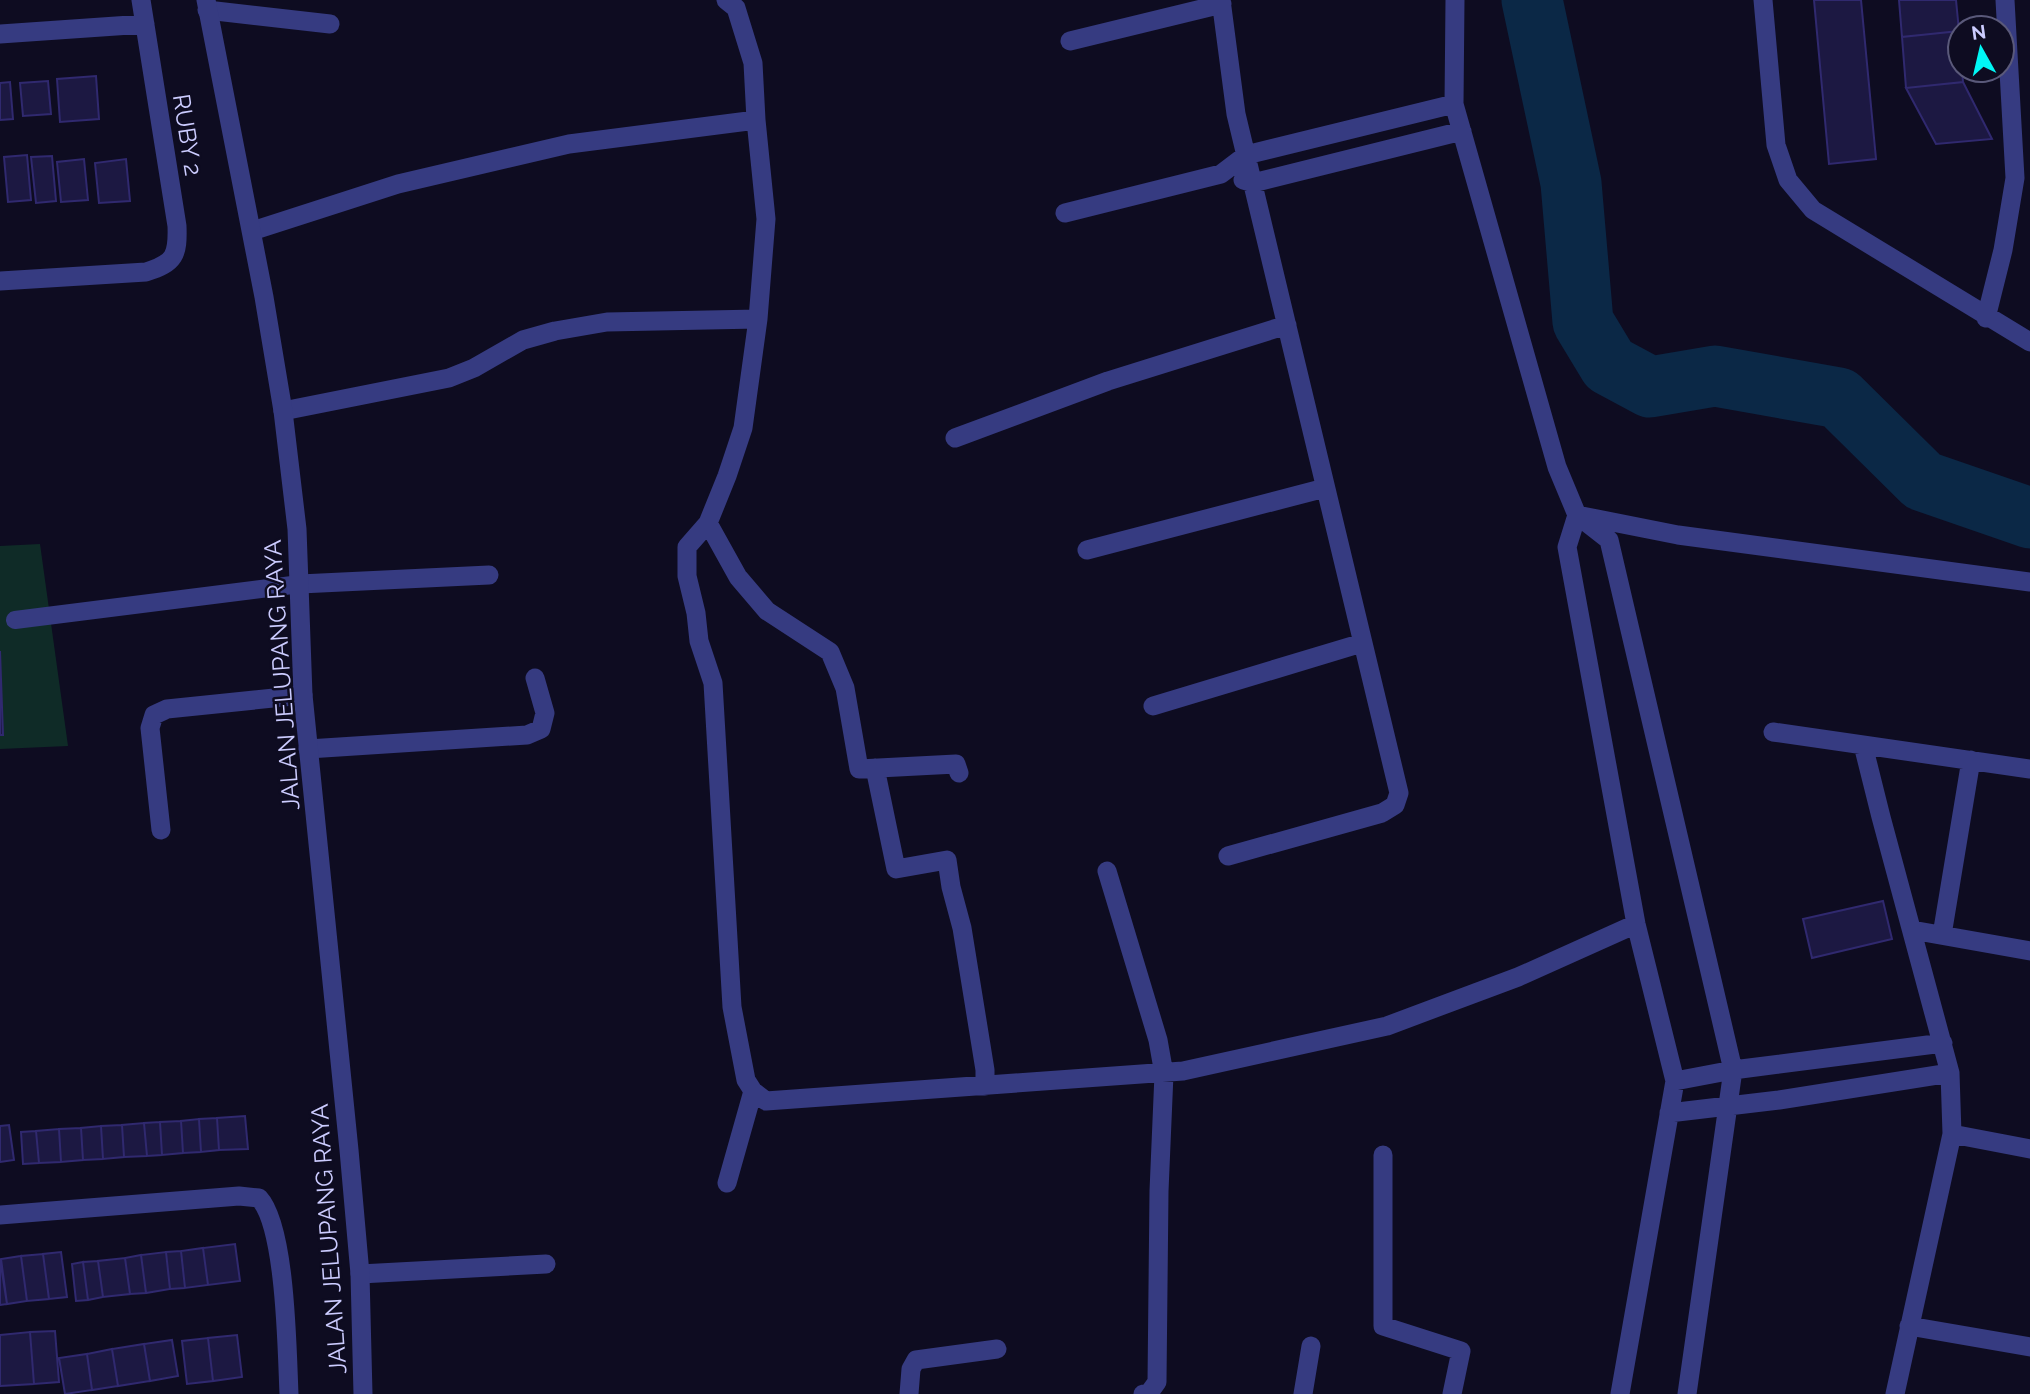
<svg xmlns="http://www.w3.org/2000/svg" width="2030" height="1394" viewBox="0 0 2030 1394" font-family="Raleway,sans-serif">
<rect width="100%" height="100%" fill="#0e0c21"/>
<path fill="#0f2b27" d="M40,544L68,746L0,749V546Z"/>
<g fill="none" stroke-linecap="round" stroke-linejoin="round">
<path stroke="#0b2846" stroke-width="61" d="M1532,0L1571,183L1583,322L1609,365L1650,387L1715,376L1839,398L1923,481L2030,518"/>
</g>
<path fill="#1c1842" stroke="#30296f" stroke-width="2" d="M1814,0H1861L1876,159L1829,164Z
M1899,0H1956L1959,31L1902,37Z
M1959,31L1960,70H1962L1963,82L1906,88L1902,37Z
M96,76L99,119L60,122L57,79Z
M48,81L51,114L23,116L20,83Z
M10,82L13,119L0,120V83Z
M1963,82L1992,139L1936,144L1906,88Z
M27,155L31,200L8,202L4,157Z
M52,156L56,201L36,203L31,157Z
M84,159L88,200L61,202L57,162Z
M126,159L130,201L99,203L95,163Z
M0,651L3,735H0Z
M1883,901L1892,939L1812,958L1803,919Z
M245,1116L248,1149L219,1150L217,1118Z
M217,1118L219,1150L201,1152L199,1119Z
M199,1119L201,1152L183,1153L181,1121Z
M181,1121L183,1153L162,1155L160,1122Z
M160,1122L162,1155L147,1156L144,1123Z
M144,1123L147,1156L124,1157L122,1125Z
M9,1125L14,1160L0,1162V1126Z
M122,1125L124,1157L103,1159L101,1126Z
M101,1126L103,1159L83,1160L81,1128Z
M81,1128L83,1160L61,1162L59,1129Z
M59,1129L61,1162L39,1163L36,1131Z
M36,1131L39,1163L23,1164L21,1132Z
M235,1244L240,1281L208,1285L203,1248Z
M203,1248L208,1285L185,1288L181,1251Z
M181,1251L185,1288L170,1289L166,1252Z
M61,1252L67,1297L49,1299L43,1254Z
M166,1252L170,1289L146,1293L141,1255Z
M43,1254L49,1299L27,1301L21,1256Z
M141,1255L146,1293L130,1294L125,1258Z
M21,1256L27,1301L7,1304L1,1259Z
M125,1258L130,1294L103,1297L98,1261Z
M0,1259L7,1304L0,1305Z
M98,1261L103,1297L88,1300L83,1262Z
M83,1262L88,1300L76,1301L72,1264Z
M55,1331L59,1382L34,1384L30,1332Z
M30,1332L34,1384L0,1386V1335Z
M237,1335L242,1377L213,1381L208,1338Z
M208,1338L213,1381L187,1384L182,1341Z
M172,1340L178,1376L150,1381L144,1344Z
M144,1344L150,1381L118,1386L112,1349Z
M112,1349L118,1386L92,1390L87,1354Z
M87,1354L92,1390L65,1394L59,1358Z"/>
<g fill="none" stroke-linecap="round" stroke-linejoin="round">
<path stroke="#363b81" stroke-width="18" d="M15,620L300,584"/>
<path stroke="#363b81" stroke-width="19" d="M726,0L736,8L753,63L756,120L766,219L758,319L743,428L727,476L708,523L687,547V576L696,613L699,641L713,683L732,1007L746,1080L753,1091L766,1101L1183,1071L1387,1026L1518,977L1636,924
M1221,0L1236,114L1399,793L1395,805L1382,813L1228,856
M1455,0L1454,104L1557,467L1577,515L1609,540L1733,1070L1687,1394
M1763,0L1776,145L1788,180L1813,210L2030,342
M207,10L330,24
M0,34L145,24
M1070,41L1222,4
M1243,180L1253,183L1462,131
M1065,213L1221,174L1246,155L1454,104
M252,231L398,184L569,144L756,120
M0,281L146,272C175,263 178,255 177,226L141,0
M1986,318L2003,250L2015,178L2005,0
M283,411L449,378L474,368L523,340L555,331L607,322L758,319
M955,438L1108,381L1287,325
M1577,515L1567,547L1636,924L1675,1081L1620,1394
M1582,516L1678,535L2030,582
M708,523L738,577L767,611L830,652L845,688L859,769L956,764L959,773
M1087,550L1325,488
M300,584L489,575
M1153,706L1362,643
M1773,732L2030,769
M1863,745L1881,817L1950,1073L1952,1134L1895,1394
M308,749L527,735L541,729L545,713L535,678
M875,768L896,869L947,860L951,887L962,928L985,1070V1086
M161,830L150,728L154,715L167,709L303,695
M1107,871L1158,1040L1164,1074L1159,1191L1157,1382L1149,1393L1143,1394
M1912,930L2030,951
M1942,935L1971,760
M1675,1081L1733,1070L1943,1043
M1669,1113L1779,1100L1950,1073
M1952,1134L2030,1149
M1383,1155V1326L1461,1351L1452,1394
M727,1183L753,1091
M0,1215L239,1196L259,1198C286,1227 287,1351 289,1394
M360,1274L546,1264
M1909,1326L2030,1347
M909,1394L911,1369L916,1360L997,1349
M1303,1394L1311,1346"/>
<path stroke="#363b81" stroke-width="19" d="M206,0L264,297L283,411L297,529L303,695L349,1150L360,1274L363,1394"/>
</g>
<g text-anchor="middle" stroke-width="5" stroke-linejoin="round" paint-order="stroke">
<g font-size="24" fill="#ccf" stroke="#0e0c21">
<text transform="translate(187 135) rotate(81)" y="8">RUBY 2</text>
<text transform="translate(282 675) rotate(-94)" y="8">JALAN JELUPANG RAYA</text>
<text transform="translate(329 1239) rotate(-94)" y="8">JALAN JELUPANG RAYA</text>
</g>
</g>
<g transform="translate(1981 49) rotate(352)"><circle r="33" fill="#0e0c21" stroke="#5a597a" stroke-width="2"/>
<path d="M0-5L12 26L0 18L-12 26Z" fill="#00f7f5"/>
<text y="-10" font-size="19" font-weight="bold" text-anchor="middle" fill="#ccccff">N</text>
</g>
</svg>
